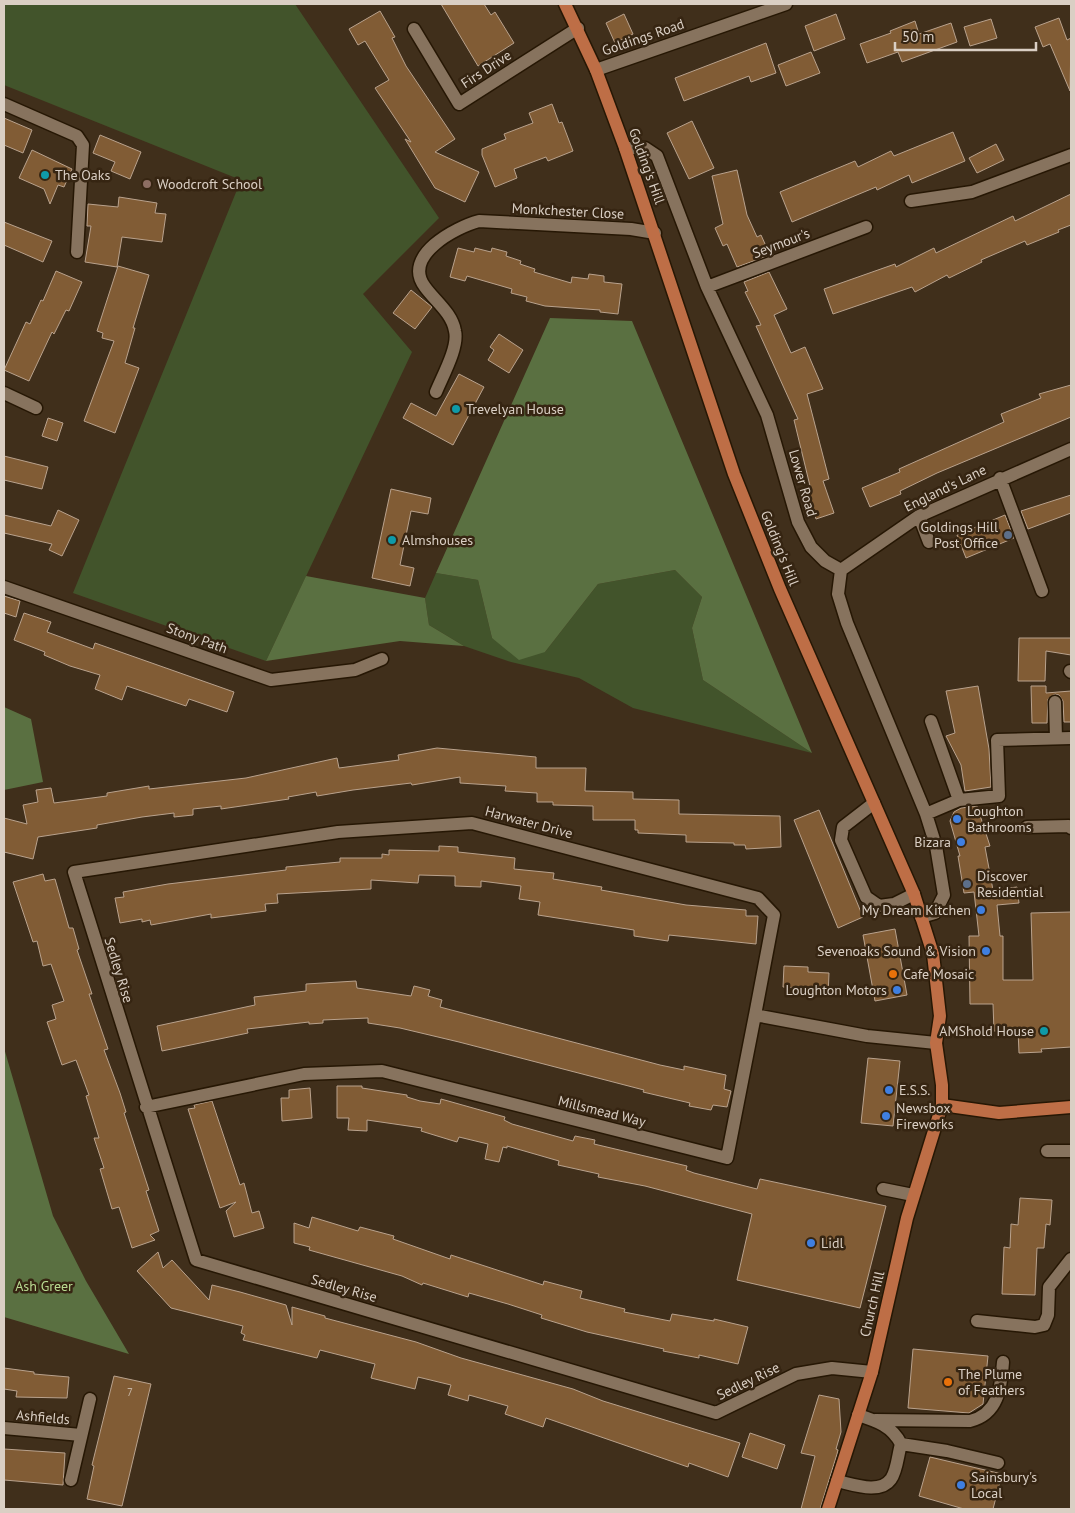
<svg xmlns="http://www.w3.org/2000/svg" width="1075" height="1513" viewBox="0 0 1075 1513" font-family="'PT Sans',sans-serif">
<rect width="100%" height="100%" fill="#402f1b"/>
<path fill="#42542b" d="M4,4H295L439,218L363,294L412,352L266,661L73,593L241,180L4,85Z
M675,570L702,597L692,628L703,680L812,753L633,708L579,678L511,662L464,646L429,625L425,598L436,573L478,580L492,638L545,652L598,584Z"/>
<path fill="#5a7041" d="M550,318L632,321L812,753L703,680L692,628L702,597L675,570L598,584L545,652L519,660L492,638L478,580L436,573Z
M306,576L425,598L429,625L464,646L400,641L266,661Z
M4,707L31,719L43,782L4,790Z
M4,1048L53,1216L86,1281L129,1354L4,1317Z"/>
<path fill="#815c35" stroke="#b9a28d" d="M441,4H484L491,15L495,12L514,43L478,66Z
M380,11L395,37L392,38L406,66L455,139L435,152L479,172L465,202L435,188L405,139L411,142L375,88L389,80L365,41L358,45L349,29Z
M624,14L633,34L615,43L606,23Z
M836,14L845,39L814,51L805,26Z
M1059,18L1067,40L1071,38L1070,91L1050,44L1043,47L1035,27Z
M991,19L997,38L970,46L964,27Z
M915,21L919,34L951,23L957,42L902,62L898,52L867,63L860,44L891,33L890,31Z
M766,43L776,73L751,82L749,76L684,101L675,78Z
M811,52L820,73L786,86L778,65Z
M552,104L559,123L562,122L573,151L548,161L546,157L514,169L517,178L495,187L482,155V149L506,139L504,134L533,123L529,113Z
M4,118L32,130L23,153L4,145Z
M692,121L714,168L689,179L667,133Z
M953,132L965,161L912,183L909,175L877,190L876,187L792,222L780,192L855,161L858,167L891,151L894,156Z
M100,135L141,152L130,179L111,171L115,162L93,153Z
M996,144L1004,160L977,173L969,158Z
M32,150L72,169L64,187L58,185L50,204L44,189L19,178Z
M737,170L747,215L757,237L761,235L770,255L737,267L727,244L723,246L715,228L723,224L712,176Z
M1071,194V225L1058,230L1059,232L1027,245L1025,241L981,260L982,262L949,278L947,275L915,292L912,287L833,314L824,289L895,264L896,267L934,248L936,253L1013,216L1015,221Z
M119,197L157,203L155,213L166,214L162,242L122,237L117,267L85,262L91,226H87L88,204L118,207Z
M4,222L52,241L43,262L4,245Z
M458,248L474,252L475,248L491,252L492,248L507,252L506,256L521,261L520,264L535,269L534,272L571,283L572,277L588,279L589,274L604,276V282L622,284L618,314L600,312V310L545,306L526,301L527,297L511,293L512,289L467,276L465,281L450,277Z
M118,266L149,275L133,328H135L125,363L139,368L115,433L84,421L114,341L102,338L103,333L97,331Z
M56,271L82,282L69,311L66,310L54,334L52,332L29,381L4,370L26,322L30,324L41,300L43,301Z
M769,272L787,309L774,315L791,353L805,347L823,389L807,394L829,479L823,481L834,513L816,519L807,491L811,490L794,420L798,419L756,326L761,325L745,292L748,291L744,282Z
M411,290L432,307L415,329L393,313Z
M499,334L523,350L509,373L488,360L494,350L490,347Z
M459,374L484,387L453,445L403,418L411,403L436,416Z
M1071,385V417L937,473L900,491L901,494L870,507L862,488L900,472L899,469L1004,422L1001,414L1041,398L1039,394Z
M48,418L63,423L57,441L42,436Z
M4,456L48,467L42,489L4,480Z
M391,489L431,498L428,514L411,511L400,565L414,568L410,586L372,578Z
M1071,495V513L1028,529L1021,511Z
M58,510L79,520L62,556L49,550L52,544L4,533V515L51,526Z
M1005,515L1014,538L966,558L957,535Z
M4,596L20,601L16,617L4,613Z
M24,613L51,622L47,632L93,649L95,643L234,692L227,712L189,699L186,706L127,686L122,700L95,689L100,675L70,666L44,655L45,652L14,640Z
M1019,638H1071V655L1046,651L1045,681H1018Z
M978,686L989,749L991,787L965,791L961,765L946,736L955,733L946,691Z
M1031,686H1046V693L1071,691V722H1064L1063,701L1059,695L1055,694L1048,699L1047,723H1032Z
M437,748L536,757V768H586L585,791L633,792V799L679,800V814L780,816L781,847L746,849L745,845H734V843L686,842V835L638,833V830H635V820H593V806L553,805V802H537V793L505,791L506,786L460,783V777L412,785L411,783L353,790L317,796L316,792L288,797L289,799L221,809V806L193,809V815L174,817V813L142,817L97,825V828L38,837L33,859L4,852V818L27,824L23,805L38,802L36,790L51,788L54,803L107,796V793L149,786V789L246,778L337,758L339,768L399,760L398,755Z
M977,806L990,846L985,847L993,890L1017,887L1019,903L997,905L1000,936H1003V980H1033L1031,913L1071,912V1047L1041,1049L1042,1052L1019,1053L1018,1030L994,1031L993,1004H970L969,936H979L974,892L964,893L958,856H960L950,821L954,812L961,808Z
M819,810L863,917L838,928L794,820Z
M439,846L458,847V852L515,858L514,869L554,873L553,879L602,887L601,890L686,905L746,910V916H758L756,944L669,935L668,941L634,936V930L538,915L540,902L519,899L521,886L481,881V887L455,886V876L419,875L418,883L371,880V889L277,894L278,903L265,904L266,911L211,918V914L151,925L150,920L142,922V919L120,923L115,898L124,897L123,892L168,884L286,870V867L340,862V858H382V854L389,855V850L439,851Z
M43,874L45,881L55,879L69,928H73L79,949L77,950L92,994H89L108,1049L104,1050L120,1093L126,1112L124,1113L149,1190L146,1191L159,1231L150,1235L155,1240L132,1248L119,1207L112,1209L100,1169L104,1168L94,1138H99L86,1096L89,1095L76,1060L62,1065L47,1022L56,1019L52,1005L64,1001L51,964L43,966L37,941L33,942L13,882Z
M895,929L907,995L875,1001L863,935Z
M784,966L808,967V972L829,973L828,996L802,994V988L783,987Z
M356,981L357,988L411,996L414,986L430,990L428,996L442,1000L440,1007L660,1065L684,1070V1066L726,1075L724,1089L731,1091L727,1107L713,1105L711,1110L689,1106L690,1103L643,1092L644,1090L459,1042L400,1028L368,1023V1018L323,1020V1023L309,1024V1022L247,1029L248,1033L162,1051L157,1026L255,1005L254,997L306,991V984Z
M868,1058L900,1061L893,1126L861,1123Z
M337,1086H362V1088L407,1095V1097L420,1101L440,1104L441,1099L505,1117L504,1120L512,1124L573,1141L575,1136L595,1140L594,1144L687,1166L686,1170L694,1173L757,1189L760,1179L886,1206L860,1308L737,1280L752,1214L645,1186L598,1177L599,1174L558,1165L559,1161L507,1146V1148L503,1147L499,1162L485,1159L488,1144L459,1137L457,1142L421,1131L422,1128L367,1120V1131L348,1130L349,1118H337Z
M310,1088L312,1118L282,1121L281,1098H289V1090Z
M212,1101L240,1185L244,1183L252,1213L259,1211L264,1228L234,1237L226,1211L236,1202L220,1208L188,1109L195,1108L194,1105Z
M1020,1198L1052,1200L1050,1225L1046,1224L1044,1248H1037L1035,1295L1002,1294L1004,1247L1010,1248L1011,1224L1018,1225Z
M312,1217L358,1231L360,1227L394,1236L393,1239L450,1259L451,1255L543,1285L544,1281L582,1291L580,1298L625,1309L624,1312L670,1321L672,1314L714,1321V1319L748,1327L738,1364L699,1355V1358L663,1351L664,1349L587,1332L541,1318L542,1315L508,1304L469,1293L468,1297L423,1283L422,1285L402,1276L309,1250L310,1247L294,1243V1223L309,1228Z
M158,1252L163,1268L172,1260L209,1300L212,1285L240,1292L286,1305L292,1325V1307L325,1316V1318L416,1342L461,1358L573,1389L603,1401L740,1443L728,1477L689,1463L688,1467L546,1418L543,1427L505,1414L508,1406L469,1395L468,1401L448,1395L451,1385L418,1377L415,1389L371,1378L375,1364L320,1350L317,1358L243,1340L245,1335L241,1333L243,1326L171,1308L137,1271Z
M913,1349L988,1356L983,1404L969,1413L908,1408Z
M4,1368L34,1372V1374L69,1377L67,1398L16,1397L17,1391L4,1389Z
M114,1376L151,1384L122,1506L87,1499L94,1466L92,1465Z
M819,1395L839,1399L841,1432L836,1449L838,1450L837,1454L820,1509H801L815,1456L801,1453Z
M750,1433L785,1445L777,1469L742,1457Z
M4,1449L65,1453L63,1485L4,1480Z
M930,1457L1002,1474L993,1509H964L919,1496Z"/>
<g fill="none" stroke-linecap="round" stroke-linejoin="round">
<g stroke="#261704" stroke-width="15">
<path id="minor" d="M414,29L459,104L578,28
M596,70L786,4
M4,104L77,136L83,145L77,252
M625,148H645L657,156L707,287L767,415L798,522L811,547L825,561L841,570L838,594L847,623L926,814L936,846L944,895L935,913L921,917
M911,201L972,192L1071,155
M707,287L866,227
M436,392C442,377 459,347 455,331C452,313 435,301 425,287C401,256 456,227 479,221L631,229L655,233
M4,393L36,408
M1000,478L1042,591
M919,516L929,542
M841,570L919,516L1071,449
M4,587L271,680L355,670L382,659
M1070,671L1071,672
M1055,702L1056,738
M931,721L959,800
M874,803L843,827L841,840L866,897L879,906L894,904L914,894
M926,814L959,800L999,796L997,740L1071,738
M1027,827L1069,826L1071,828
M755,1015L774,915L758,898L472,823L338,832L74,872L196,1260L716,1413L796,1374L832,1368L872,1372
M146,1107L304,1074L382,1071L727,1158L755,1015L867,1036L936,1043
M1047,1151H1071
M883,1189L913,1195
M977,1321L1035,1327L1044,1325L1048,1315L1049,1287L1071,1259
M875,1420L970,1421C998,1414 1001,1389 1003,1362
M4,1428L81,1435
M901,1444L947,1451L998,1463
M71,1480L90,1399
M837,1481C852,1484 880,1495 891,1479C897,1471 898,1454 901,1444C892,1426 877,1421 858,1415"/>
</g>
<g stroke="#261704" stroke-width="15">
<path id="major" d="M565,4L596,70L625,148L734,474L780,589L914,894L933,954L940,1016L936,1043L942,1085V1105L907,1218L872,1372L828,1509
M942,1105L999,1113L1071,1107"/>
</g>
<use href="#minor" stroke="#87735e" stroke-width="12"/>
<use href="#major" stroke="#be6e46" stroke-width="12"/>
</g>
<g fill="#0f9aa8" stroke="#362512" stroke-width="2">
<circle cx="45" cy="175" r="5"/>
<circle cx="456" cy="409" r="5"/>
<circle cx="392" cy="540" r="5"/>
<circle cx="1044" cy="1031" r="5"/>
</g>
<circle fill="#8d6e63" stroke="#362512" stroke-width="2" cx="147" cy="184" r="5"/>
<g fill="#5c6f8a" stroke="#362512" stroke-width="2">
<circle cx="1008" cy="535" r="5"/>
<circle cx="967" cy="884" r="5"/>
</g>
<g fill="#3f7fe0" stroke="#362512" stroke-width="2">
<circle cx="957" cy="819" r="5"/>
<circle cx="961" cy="842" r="5"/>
<circle cx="981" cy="910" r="5"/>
<circle cx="986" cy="951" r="5"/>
<circle cx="897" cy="990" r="5"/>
<circle cx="889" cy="1090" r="5"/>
<circle cx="886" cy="1116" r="5"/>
<circle cx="811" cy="1243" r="5"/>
<circle cx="961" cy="1485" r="5"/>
</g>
<g fill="#e8710a" stroke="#362512" stroke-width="2">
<circle cx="893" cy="974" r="5"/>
<circle cx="948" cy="1382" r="5"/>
</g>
<g text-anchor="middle" stroke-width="5" stroke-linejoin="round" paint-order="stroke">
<g font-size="11" fill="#c4b2a0">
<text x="130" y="1396">7</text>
</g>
<g font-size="14" fill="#dacfc4" stroke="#362512">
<text transform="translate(643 37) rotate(-19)" y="5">Goldings Road</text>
<text transform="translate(486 69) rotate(-33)" y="5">Firs Drive</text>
<text transform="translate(647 166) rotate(70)" y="5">Golding's Hill</text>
<text transform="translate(568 211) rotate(3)" y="5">Monkchester Close</text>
<text transform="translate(781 243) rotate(-21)" y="5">Seymour's</text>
<text transform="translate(803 483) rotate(74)" y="5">Lower Road</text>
<text transform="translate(945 488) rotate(-26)" y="5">England's Lane</text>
<text transform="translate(780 548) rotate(68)" y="5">Golding's Hill</text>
<text transform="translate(197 638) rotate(20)" y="5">Stony Path</text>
<text transform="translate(529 822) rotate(15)" y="5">Harwater Drive</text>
<text transform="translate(119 970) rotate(73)" y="5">Sedley Rise</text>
<text transform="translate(602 1111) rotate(14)" y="5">Millsmead Way</text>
<text transform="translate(344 1288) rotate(16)" y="5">Sedley Rise</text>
<text transform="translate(872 1304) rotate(-77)" y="5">Church Hill</text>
<text transform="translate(748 1381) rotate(-26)" y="5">Sedley Rise</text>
<text transform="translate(43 1417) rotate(5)" y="5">Ashfields</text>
</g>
<g font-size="14" fill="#dacfc4" stroke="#362512" text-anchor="start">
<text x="55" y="180">The Oaks</text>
<text x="157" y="189">Woodcroft School</text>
<text x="466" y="414">Trevelyan House</text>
<text x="998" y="532" text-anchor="end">Goldings Hill<tspan x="998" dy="16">Post Office</tspan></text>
<text x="402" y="545">Almshouses</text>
<text x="967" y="816">Loughton<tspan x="967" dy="16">Bathrooms</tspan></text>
<text x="951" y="847" text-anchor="end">Bizara</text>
<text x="977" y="881">Discover<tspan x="977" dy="16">Residential</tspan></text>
<text x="971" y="915" text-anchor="end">My Dream Kitchen</text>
<text x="976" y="956" text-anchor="end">Sevenoaks Sound &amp; Vision</text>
<text x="903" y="979">Cafe Mosaic</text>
<text x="887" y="995" text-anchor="end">Loughton Motors</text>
<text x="1034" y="1036" text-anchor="end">AMShold House</text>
<text x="899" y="1095">E.S.S.</text>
<text x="896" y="1113">Newsbox<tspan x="896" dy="16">Fireworks</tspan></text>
<text x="821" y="1248">Lidl</text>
<text x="958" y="1379">The Plume<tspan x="958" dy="16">of Feathers</tspan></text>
<text x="971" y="1482">Sainsbury's<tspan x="971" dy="16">Local</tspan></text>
</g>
<g font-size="14" fill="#b9db92" stroke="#362512">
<text x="44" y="1291">Ash Greer</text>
</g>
</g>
<rect width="1075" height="1513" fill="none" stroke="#dacfc4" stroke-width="10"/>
<path d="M895 42v8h141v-8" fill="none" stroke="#dacfc4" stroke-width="2.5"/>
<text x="902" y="42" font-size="15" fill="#dacfc4" stroke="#362512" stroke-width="4" paint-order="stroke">50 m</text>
</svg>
